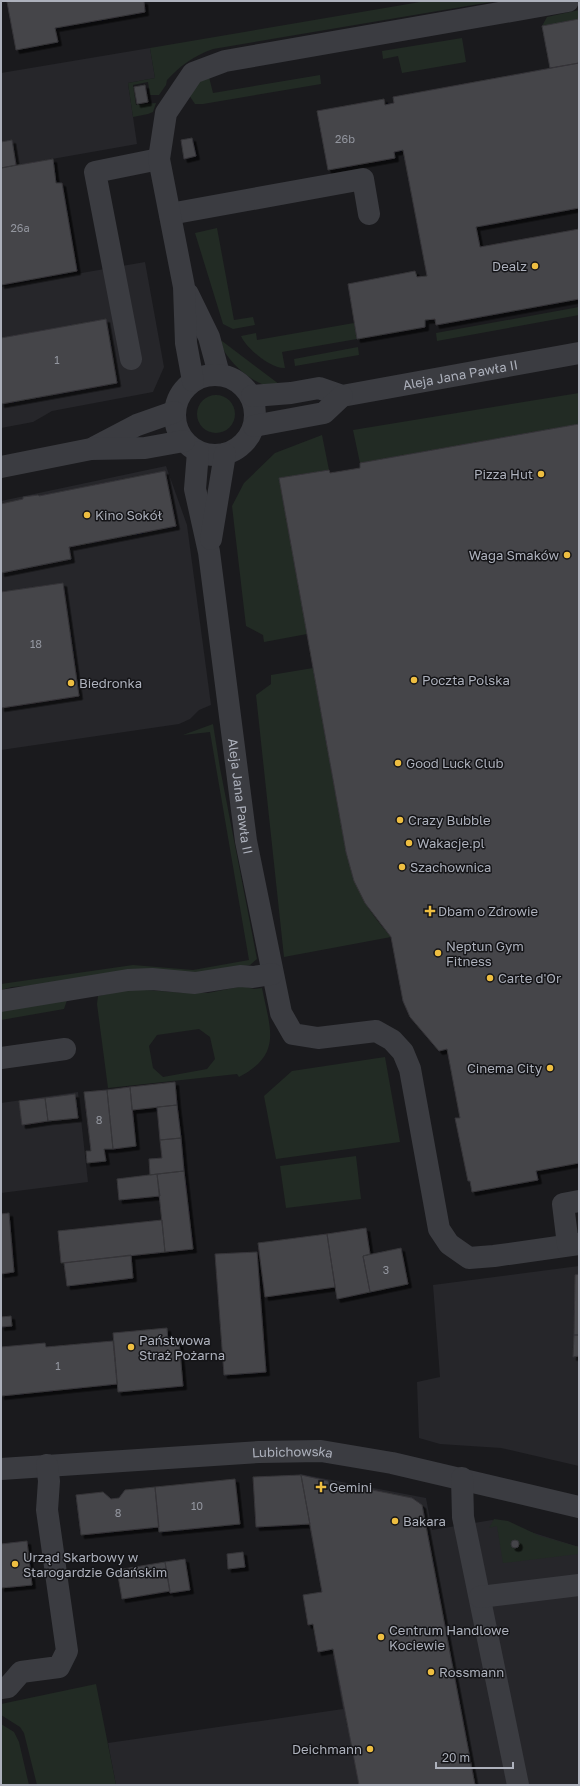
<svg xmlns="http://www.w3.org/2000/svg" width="580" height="1786" viewBox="0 0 580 1786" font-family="'Golos Text',sans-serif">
<defs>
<filter id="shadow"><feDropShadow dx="3.5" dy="3.5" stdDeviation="0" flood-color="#0009"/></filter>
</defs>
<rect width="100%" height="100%" fill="#1a1a1d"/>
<path fill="#26262a" d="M150,48L155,78L128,83L137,144L1,168V73Z
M145,262L164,367L153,392L52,411L33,422L1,428V287Z
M166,466L187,525L211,705L199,710L190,719L179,724L1,750V501Z
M78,1092L88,1182L1,1193V1103Z
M579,1266V1466L501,1448L440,1444L419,1438L417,1382L440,1377L433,1285Z
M300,1474L426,1498L432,1530L492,1520L579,1547V1785H116L108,1743L343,1709Z"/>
<path fill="#222b24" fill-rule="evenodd" d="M426,1H497L213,49C195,55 180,66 167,80L166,85L159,95H150L148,82L133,85L136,105L156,103L153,112L148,114L133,117L128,83L155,78L150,48Z
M579,10V19L542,26L547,17Z
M462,38L466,62L402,73L398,56L383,59L382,51Z
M320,75L321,84L203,104H195L189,95C194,87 199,80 209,77L213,93Z
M217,228L234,320L253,317L255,325L233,329L223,324L195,233Z
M579,307V315L437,341L436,333Z
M354,323L357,339L282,352L285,368C271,369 246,348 241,336L256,333L257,340Z
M222,341L283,387C278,387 273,387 268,386C250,382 225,359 220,342Z
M358,347L359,355L295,366L294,359Z
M579,393V424L360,463L353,430Z
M197 414a19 19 0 1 1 38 0a19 19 0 1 1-38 0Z
M322,435L329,470L279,478L307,634L264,642L263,635L246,626L232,506L244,483L275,453Z
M313,668L346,852C356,890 365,907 391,937L284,957L256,695L271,684V675Z
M213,724L220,768L257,959L250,965L204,973L12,987L1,990V984L133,965L193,970L249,960L210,732L183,735Z
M243,986L254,989L262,988C270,1029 283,1054 239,1077L237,1074L108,1088L97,1004L98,996L131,989L188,993H208ZM199,1029L210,1037L215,1059L207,1069L163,1077L153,1068L149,1046L157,1035Z
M67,1000L64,1009L1,1020V1010Z
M385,1057L400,1142L276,1159L264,1096L292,1071Z
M356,1156L361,1199L286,1208L280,1166Z
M494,1519L508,1521L540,1536L579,1547V1554L503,1563L497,1526L489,1528Z
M96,1684L116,1785H37L24,1733L20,1727L1,1715V1704Z
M1,1724L14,1732L19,1742L29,1785H1Z"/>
<path fill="#454549" stroke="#353438" filter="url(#shadow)" d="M16,1H144L145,12L55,28L58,42L16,50L7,2Z
M579,19V63L550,68L542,26Z
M579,63V208L476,227L480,247L579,229V299L436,325L435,319L425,320V327L357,339L348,284L415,271L417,277L427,276L403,150L394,152L395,158L328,170L317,111L384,99L385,105L394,103L393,97Z
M145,85L148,102L137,104L134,87Z
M192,138L196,156L184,159L181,140Z
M12,140L16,165L1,168V142Z
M53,159L56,183H62L77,271L1,285V168Z
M106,319L117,383L1,404V338Z
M579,424V1163L536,1171L538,1180L472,1192L470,1181H468L455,1118H460L447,1049L439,1051L410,1017L403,1001L391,937L365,903L354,881L346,852L279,478L329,470L330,473L360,468V463Z
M165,471L176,526L69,547L71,559L1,573V504L23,499V497L38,495L39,496Z
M63,583L79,696L1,708V592Z
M175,1082L177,1105L132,1110L130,1087Z
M130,1087L136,1146L113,1149L107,1090Z
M107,1090L113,1149H104L106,1161L87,1163L86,1151H91L84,1092Z
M75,1094L78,1118L48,1121L45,1098Z
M45,1098L48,1121L22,1125L19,1101Z
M177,1105L181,1138L160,1140L157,1107Z
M181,1138L184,1171L150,1175L149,1159L162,1158L160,1140Z
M184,1171L193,1249L165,1252L157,1174Z
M157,1174L160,1196L119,1200L117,1179Z
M9,1213L14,1272L1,1274V1214Z
M162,1220L165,1252L61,1263L58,1231Z
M366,1228L370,1254L363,1256L370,1292L337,1299L327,1234Z
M327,1234L335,1287L265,1297L258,1243Z
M401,1248L408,1284L370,1292L363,1256Z
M257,1252L266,1372L224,1375L215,1254Z
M131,1255L133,1278L67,1286L64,1263Z
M579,1274V1335H574L575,1275Z
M11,1316L12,1326L1,1327V1317Z
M167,1328L168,1341L179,1340L183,1386L118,1392L113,1333Z
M574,1335H579V1356L573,1357Z
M113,1341L117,1384L1,1396V1347L45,1343L46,1347Z
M301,1475L328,1481L331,1490L343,1485V1484L412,1498L422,1505L475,1785H359L333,1649L318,1652L313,1624L308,1625L303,1595L322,1592Z
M301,1475L310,1524L256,1527L253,1477Z
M235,1479L240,1524L159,1532L155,1487Z
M155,1487L159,1527L81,1535L76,1495L103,1492L111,1499L119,1498L125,1490Z
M511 1544a4 4 0 1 1 8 0a4 4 0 1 1-8 0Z
M27,1541L32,1585L1,1588V1544Z
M243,1552L245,1567L228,1569L227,1554Z
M185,1559L190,1590L170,1593L165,1562Z
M165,1562L170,1591L122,1599L117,1570Z"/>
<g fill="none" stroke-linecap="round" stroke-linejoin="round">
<g stroke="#3b3c41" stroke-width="22">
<path d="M170,214L363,179L369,214"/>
<path d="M188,294L209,337L219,374"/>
<path d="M131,359L95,172L159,159"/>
<circle cx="215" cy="415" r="40"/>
<path d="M193,381L186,343L184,287L159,159L166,113L193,73L225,61L568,1"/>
<path id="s1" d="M252,396L291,393L319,388L342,396L579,353"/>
<path d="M254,426L324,413L342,396"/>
<path d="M95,447L137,425L174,412"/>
<path id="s2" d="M198,452L195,489L209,552L246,841L281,1013L293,1034L318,1038L376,1031L392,1040L403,1052L410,1069L439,1229L449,1244L469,1258L494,1256L579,1244"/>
<path d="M1,467L91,449L145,448L184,441"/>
<path d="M211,539L225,454"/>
<path d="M1,1001L128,980L152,979L195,983L240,976L253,977L272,974"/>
<path d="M1,1058L65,1049"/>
<path d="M568,1245L563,1204L579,1201"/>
<path id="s3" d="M1,1469L259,1452L321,1451L392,1463L579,1507"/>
<path d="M462,1478L463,1517L518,1785"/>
<path d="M480,1597L579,1585"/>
<path d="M1,1688L8,1687L21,1672L59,1667L67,1651L47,1510L49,1481L47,1465"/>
</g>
</g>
<g fill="#eebe41" stroke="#151518" stroke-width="1.5">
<circle cx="535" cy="266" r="4"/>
<circle cx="541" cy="474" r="4"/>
<circle cx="87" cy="515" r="4"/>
<circle cx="567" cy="555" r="4"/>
<circle cx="414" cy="680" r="4"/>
<circle cx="71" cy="683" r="4"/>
<circle cx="398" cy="763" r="4"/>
<circle cx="400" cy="820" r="4"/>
<circle cx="409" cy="843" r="4"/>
<circle cx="402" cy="867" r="4"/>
<path d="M428 905h4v4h4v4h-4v4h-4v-4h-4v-4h4z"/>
<circle cx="438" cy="953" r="4"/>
<circle cx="490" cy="978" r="4"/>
<circle cx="550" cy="1068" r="4"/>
<circle cx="131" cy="1347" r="4"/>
<path d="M319 1481h4v4h4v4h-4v4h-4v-4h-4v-4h4z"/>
<circle cx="395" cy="1521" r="4"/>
<circle cx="15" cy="1564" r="4"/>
<circle cx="381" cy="1637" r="4"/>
<circle cx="431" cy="1672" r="4"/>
<circle cx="370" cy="1749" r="4"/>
</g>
<g text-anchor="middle" stroke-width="3" stroke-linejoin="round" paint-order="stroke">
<g font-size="11" fill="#93969f">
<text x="345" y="143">26b</text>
<text x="20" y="232">26a</text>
<text x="57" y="364">1</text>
<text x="36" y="648">18</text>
<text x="99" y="1124">8</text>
<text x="386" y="1274">3</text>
<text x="58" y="1370">1</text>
<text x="197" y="1510">10</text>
<text x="118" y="1517">8</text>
</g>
<g font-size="13" fill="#adb1bc" stroke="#151518" text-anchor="start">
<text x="527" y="271" text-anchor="end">Dealz</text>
<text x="533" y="479" text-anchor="end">Pizza Hut</text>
<text x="95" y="520">Kino Sokół</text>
<text x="559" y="560" text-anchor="end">Waga Smaków</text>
<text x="422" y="685">Poczta Polska</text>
<text x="79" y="688">Biedronka</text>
<text x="406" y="768">Good Luck Club</text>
<text x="408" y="825">Crazy Bubble</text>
<text x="417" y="848">Wakacje.pl</text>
<text x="410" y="872">Szachownica</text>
<text x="438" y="916">Dbam o Zdrowie</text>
<text x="446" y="951">Neptun Gym<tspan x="446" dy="15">Fitness</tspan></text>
<text x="498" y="983">Carte d'Or</text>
<text x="542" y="1073" text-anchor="end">Cinema City</text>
<text x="139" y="1345">Państwowa<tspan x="139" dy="15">Straż Pożarna</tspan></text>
<text x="329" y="1492">Gemini</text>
<text x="403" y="1526">Bakara</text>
<text x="23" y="1562">Urząd Skarbowy w<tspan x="23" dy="15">Starogardzie Gdańskim</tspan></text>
<text x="389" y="1635">Centrum Handlowe<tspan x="389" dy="15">Kociewie</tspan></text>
<text x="439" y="1677">Rossmann</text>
<text x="362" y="1754" text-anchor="end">Deichmann</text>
</g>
<g font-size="13" fill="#adb1bc" stroke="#151518">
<text dy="5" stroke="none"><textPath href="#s1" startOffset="212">Aleja Jana Pawła II</textPath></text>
<text dy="5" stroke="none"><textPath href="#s2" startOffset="348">Aleja Jana Pawła II</textPath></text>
<text dy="5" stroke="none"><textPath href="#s3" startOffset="292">Lubichowska</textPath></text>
</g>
</g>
<rect width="580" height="1786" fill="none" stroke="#adb1bc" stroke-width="4"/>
<path d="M436 1762v6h77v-6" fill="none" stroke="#adb1bc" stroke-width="2"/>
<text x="442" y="1762" font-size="12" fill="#adb1bc" stroke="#151518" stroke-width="3" paint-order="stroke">20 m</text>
</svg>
